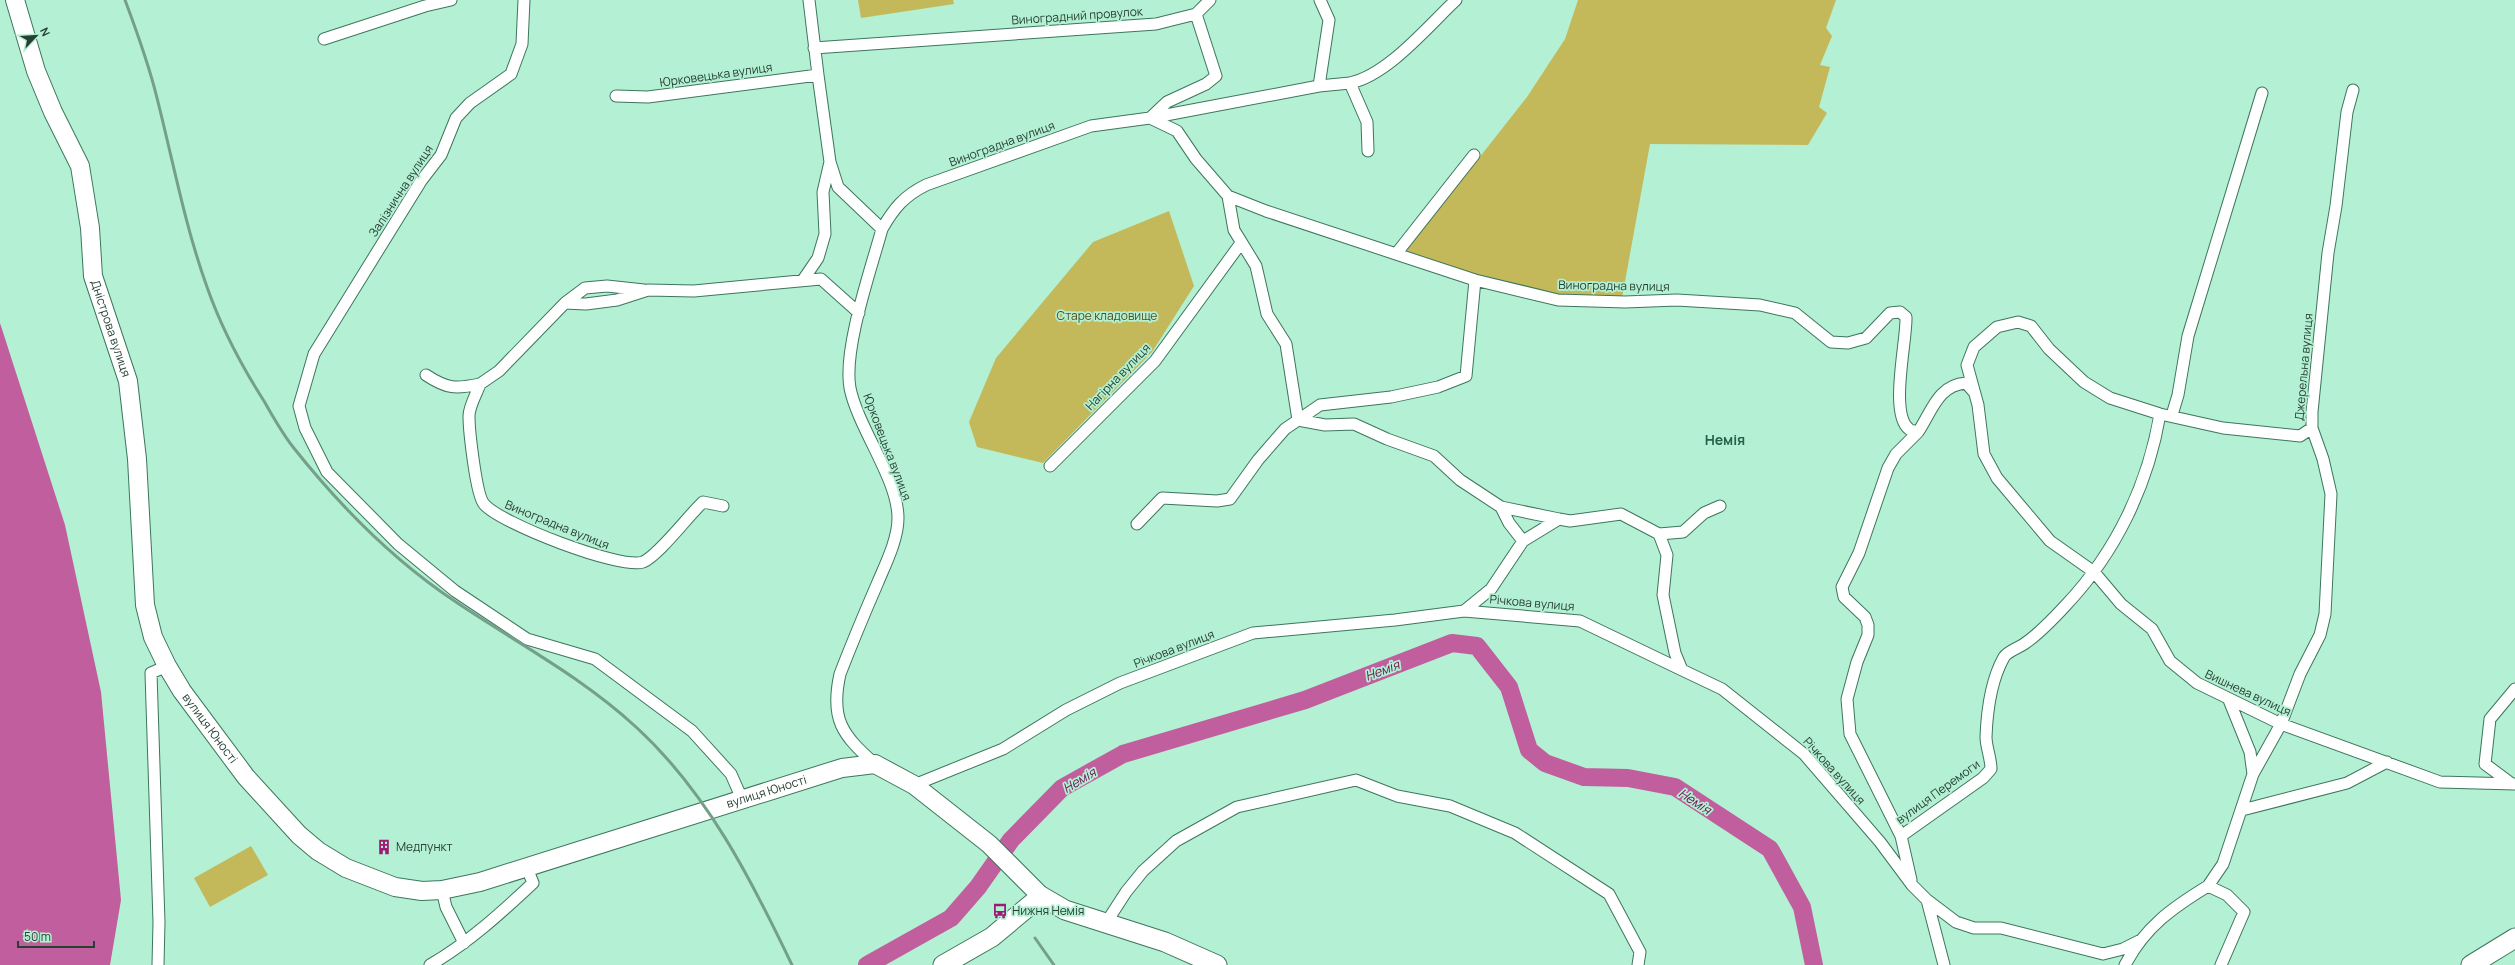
<svg xmlns="http://www.w3.org/2000/svg" width="2515" height="965" viewBox="0 0 2515 965" font-family="Manrope,sans-serif">
<rect width="100%" height="100%" fill="#b4f0d3"/>
<path fill="#c3b95a" d="M858,0H953L954,4L861,18Z
M1578,0H1836L1826,28L1832,36L1820,65L1830,67L1819,107L1827,113L1808,145L1650,144L1622,298L1561,295L1483,278L1405,252L1527,97L1565,39Z
M1169,211L1194,286L1152,352L1043,463L977,447L969,422L996,358L1093,242Z
M251,846L268,875L210,907L194,878Z"/>
<path fill="#c15e9d" d="M0,323L65,525L101,692L121,900L110,965H0Z"/>
<g fill="none" stroke-linecap="round" stroke-linejoin="round">
<path stroke="#c15e9d" stroke-width="18" d="M867,965L951,918L978,887L1011,840L1062,788L1123,754L1305,700L1452,643L1477,646L1509,687L1529,750L1545,763L1584,777L1628,778L1675,787L1770,849L1802,907L1814,965"/>
<g stroke="#3d765d" stroke-width="13">
<path id="minor" d="M524,0L522,44L511,74L470,103L456,118L441,155L421,181L314,354L299,406L305,428L327,472L398,544L455,591L527,639L595,659L692,731L731,774L742,799
M809,0L818,75
M1320,0L1329,20L1319,86L1350,83L1367,122L1368,151
M1196,14L1216,76L1206,84L1167,102L1150,118L1177,131L1196,159L1228,196L1266,211L1396,254
M324,39L425,6L451,0
M814,48L1156,24L1196,14L1210,0
M1350,83C1388,75 1428,26 1456,0
M616,96L648,97L818,75L830,162L823,192L825,234L818,258L803,280
M1474,155L1396,254L1475,280L1558,300L1625,302L1677,300L1760,305L1795,313L1831,342L1848,343L1866,338L1890,313L1900,312L1906,317C1907,340 1889,414 1909,429C1911,431 1915,431 1918,432C1932,411 1938,385 1966,383L1973,391
M830,162L838,187L882,229C871,269 843,349 850,388C858,428 898,479 898,518C898,539 886,563 878,582C865,612 852,643 840,674C830,719 842,735 875,764
M1228,196L1234,230L1256,266L1267,314L1286,344L1298,420L1325,425L1354,424L1387,439L1434,456L1460,480L1501,507L1559,519L1570,521L1621,514L1659,534L1683,532L1704,513L1720,506
M882,229C894,208 904,196 926,185L1091,126L1150,118L1319,86
M565,303L586,304L617,300L648,290L694,291L821,279L859,313
M426,375C447,389 456,389 480,384C477,393 469,406 469,416C469,430 476,495 484,504C499,523 621,570 643,562C659,555 688,516 703,502L723,506
M480,384L499,371L565,303L585,288L607,286L644,290
M2172,415L2178,395L2188,336L2262,93
M2312,428L2300,436L2223,428L2160,414L2110,398L2084,382L2049,349L2031,326L2018,322L1997,327L1974,347L1967,365L1978,405L1984,454L1997,478L2050,541L2094,572L2121,604L2152,629L2170,661L2197,683L2281,724L2440,782L2515,784
M1050,466L1155,361L1241,243
M1501,507L1509,523L1523,541L1559,519
M1137,524L1162,498L1217,501L1230,499L1258,460L1285,429L1320,405L1391,397L1438,387L1466,376L1475,280
M1659,534L1667,555L1663,595L1675,653L1682,670L1722,689L1804,754L1880,842L1912,885L1927,900L1956,922L1974,928H2001L2103,954L2123,949L2139,941
M1464,611L1580,621L1682,670
M2253,774L2281,724L2300,674L2320,635L2325,614L2331,494L2323,459L2312,428V412L2328,253L2336,206L2347,112L2353,90
M2512,784L2485,764L2490,719L2515,689
M914,785L1003,749L1066,710L1120,683L1253,633L1395,620L1464,611L1491,589L1523,541
M2242,810L2347,783L2387,762
M1901,836L1983,778L1991,769C1991,758 1986,747 1986,737C1987,710 1991,680 2004,657C2008,651 2018,648 2024,644C2039,634 2054,618 2066,605C2116,552 2148,485 2160,414
M1911,880L1901,836L1850,734L1847,699L1857,662L1868,635V625L1865,617L1844,597L1842,587L1859,553L1888,468L1896,454L1918,432
M2208,886L2223,864L2253,774L2250,752L2229,700
M442,890L446,907L464,943
M1927,900L1944,965
M1106,923L1126,892L1143,871L1176,841L1237,807L1356,780L1397,796L1450,806L1515,833L1609,894L1640,952L1638,965
M158,965L159,922L151,673L167,666
M430,965C468,943 501,913 533,883L527,868
M2125,965C2145,927 2172,908 2208,886L2227,895L2244,912L2221,965"/>
</g>
<g stroke="#3d765d" stroke-width="20">
<g id="primary">
<path id="s1" d="M15,0L36,71L53,112L80,166L90,228L93,276L128,381L137,459L145,605L153,637L167,666L182,691L246,777L299,835L318,851L346,868L395,887L422,891L442,890L480,882L842,768L875,764L914,785L989,844L1041,896"/>
</g>
</g>
<g stroke="#3d765d" stroke-width="21">
<path id="trunk" d="M943,965L992,937L1041,896L1065,910L1165,942L1217,965
M2471,965L2515,938"/>
</g>
<use href="#minor" stroke="#fff" stroke-width="11"/>
<use href="#primary" stroke="#fff" stroke-width="18"/>
<use href="#trunk" stroke="#fff" stroke-width="19"/>
<path stroke="#74a08a" stroke-width="3" d="M125,0C137,32 149,65 157,98C173,161 185,226 207,287C221,327 241,365 264,401C273,417 282,433 293,447C339,505 394,561 456,602C517,643 582,677 636,727C707,792 751,879 792,965
M1035,938L1054,965"/>
</g>
<defs>
<g id="building-bare" transform="scale(1.2)"><path d="M-4-6H4V6H1V3H-1V6H-4ZM-2.5-4.3h1.7v1.8h-1.7ZM.8-4.3h1.7v1.8H.8ZM-2.5-1h1.7V.8h-1.7ZM.8-1h1.7V.8H.8Z" fill="#991d74" stroke="#b4f0d3" stroke-width="2.5" paint-order="stroke"/></g>
<g id="bus-bare" transform="scale(1.2)"><path d="M-5-6H5V4H4V6H2V4H-2V6H-4V4H-5ZM-3.5-4V0h7V-4ZM-3.5 1.2v1.5H-2V1.2ZM2 1.2v1.5H3.5V1.2Z" fill="#991d74" stroke="#b4f0d3" stroke-width="2.5" paint-order="stroke"/></g>
</defs>
<g fill-rule="evenodd">
<use href="#building-bare" x="384" y="847"/>
<use href="#bus-bare" x="1000" y="911"/>
</g>
<g text-anchor="middle" stroke-width="3.5" stroke-linejoin="round" paint-order="stroke">
<g font-size="12" fill="#274034" stroke="#b4f0d3">
<text transform="translate(1077 16) rotate(-4)" y="4">Виноградний провулок</text>
<text transform="translate(716 75) rotate(-8)" y="4">Юрковецька вулиця</text>
<text transform="translate(1002 144) rotate(-20)" y="4">Виноградна вулиця</text>
<text transform="translate(401 191) rotate(-57)" y="4">Залізнична вулиця</text>
<text transform="translate(1614 286) rotate(1)" y="4">Виноградна вулиця</text>
<text dy="4" stroke="none"><textPath href="#s1" startOffset="345">Дністрова вулиця</textPath></text>
<text transform="translate(2304 367) rotate(-85)" y="4">Джерельна вулиця</text>
<text transform="translate(1118 377) rotate(-46)" y="4">Нагірна вулиця</text>
<text transform="translate(887 447) rotate(69)" y="4">Юрковецька вулиця</text>
<text transform="translate(557 525) rotate(22)" y="4">Виноградна вулиця</text>
<text transform="translate(1532 603) rotate(5)" y="4">Річкова вулиця</text>
<text transform="translate(1174 649) rotate(-21)" y="4">Річкова вулиця</text>
<text transform="translate(2248 693) rotate(25)" y="4">Вишнева вулиця</text>
<text dy="4" stroke="none"><textPath href="#s1" startOffset="766">вулиця Юності</textPath></text>
<text transform="translate(1834 771) rotate(48)" y="4">Річкова вулиця</text>
<text dy="4" stroke="none"><textPath href="#s1" startOffset="1402">вулиця Юності</textPath></text>
<text transform="translate(1938 792) rotate(-36)" y="4">вулиця Перемоги</text>
</g>
<g font-size="12" fill="#544f1b" stroke="#b4f0d3">
<text x="1107" y="320">Старе кладовище</text>
</g>
<g font-size="12" fill="#274034" stroke="#b4f0d3" text-anchor="start">
<text x="396" y="851">Медпункт</text>
<text x="1012" y="915">Нижня Немія</text>
</g>
<g font-size="13" font-style="italic" fill="#6e1152" stroke="#b4f0d3">
<text transform="translate(1382 670) rotate(-21)" y="5">Немія</text>
<text transform="translate(1079 780) rotate(-31)" y="5">Немія</text>
<text transform="translate(1695 801) rotate(33)" y="5">Немія</text>
</g>
<g font-size="14" font-weight="bold" fill="#276149" stroke="#b4f0d3">
<text x="1725" y="445">Немія</text>
</g>
</g>
<g transform="translate(36 36) rotate(65)" stroke="#b4f0d3" stroke-width="3" paint-order="stroke">
<path d="M0-3L7 15L0 10L-7 15Z" fill="#274034"/>
<text y="-6" font-size="11" font-weight="bold" text-anchor="middle" fill="#274034">N</text>
</g>
<path d="M18 941v6h76v-6" fill="none" stroke="#274034" stroke-width="2"/>
<text x="24" y="941" font-size="12" fill="#274034" stroke="#b4f0d3" stroke-width="3" paint-order="stroke">50 m</text>
</svg>
